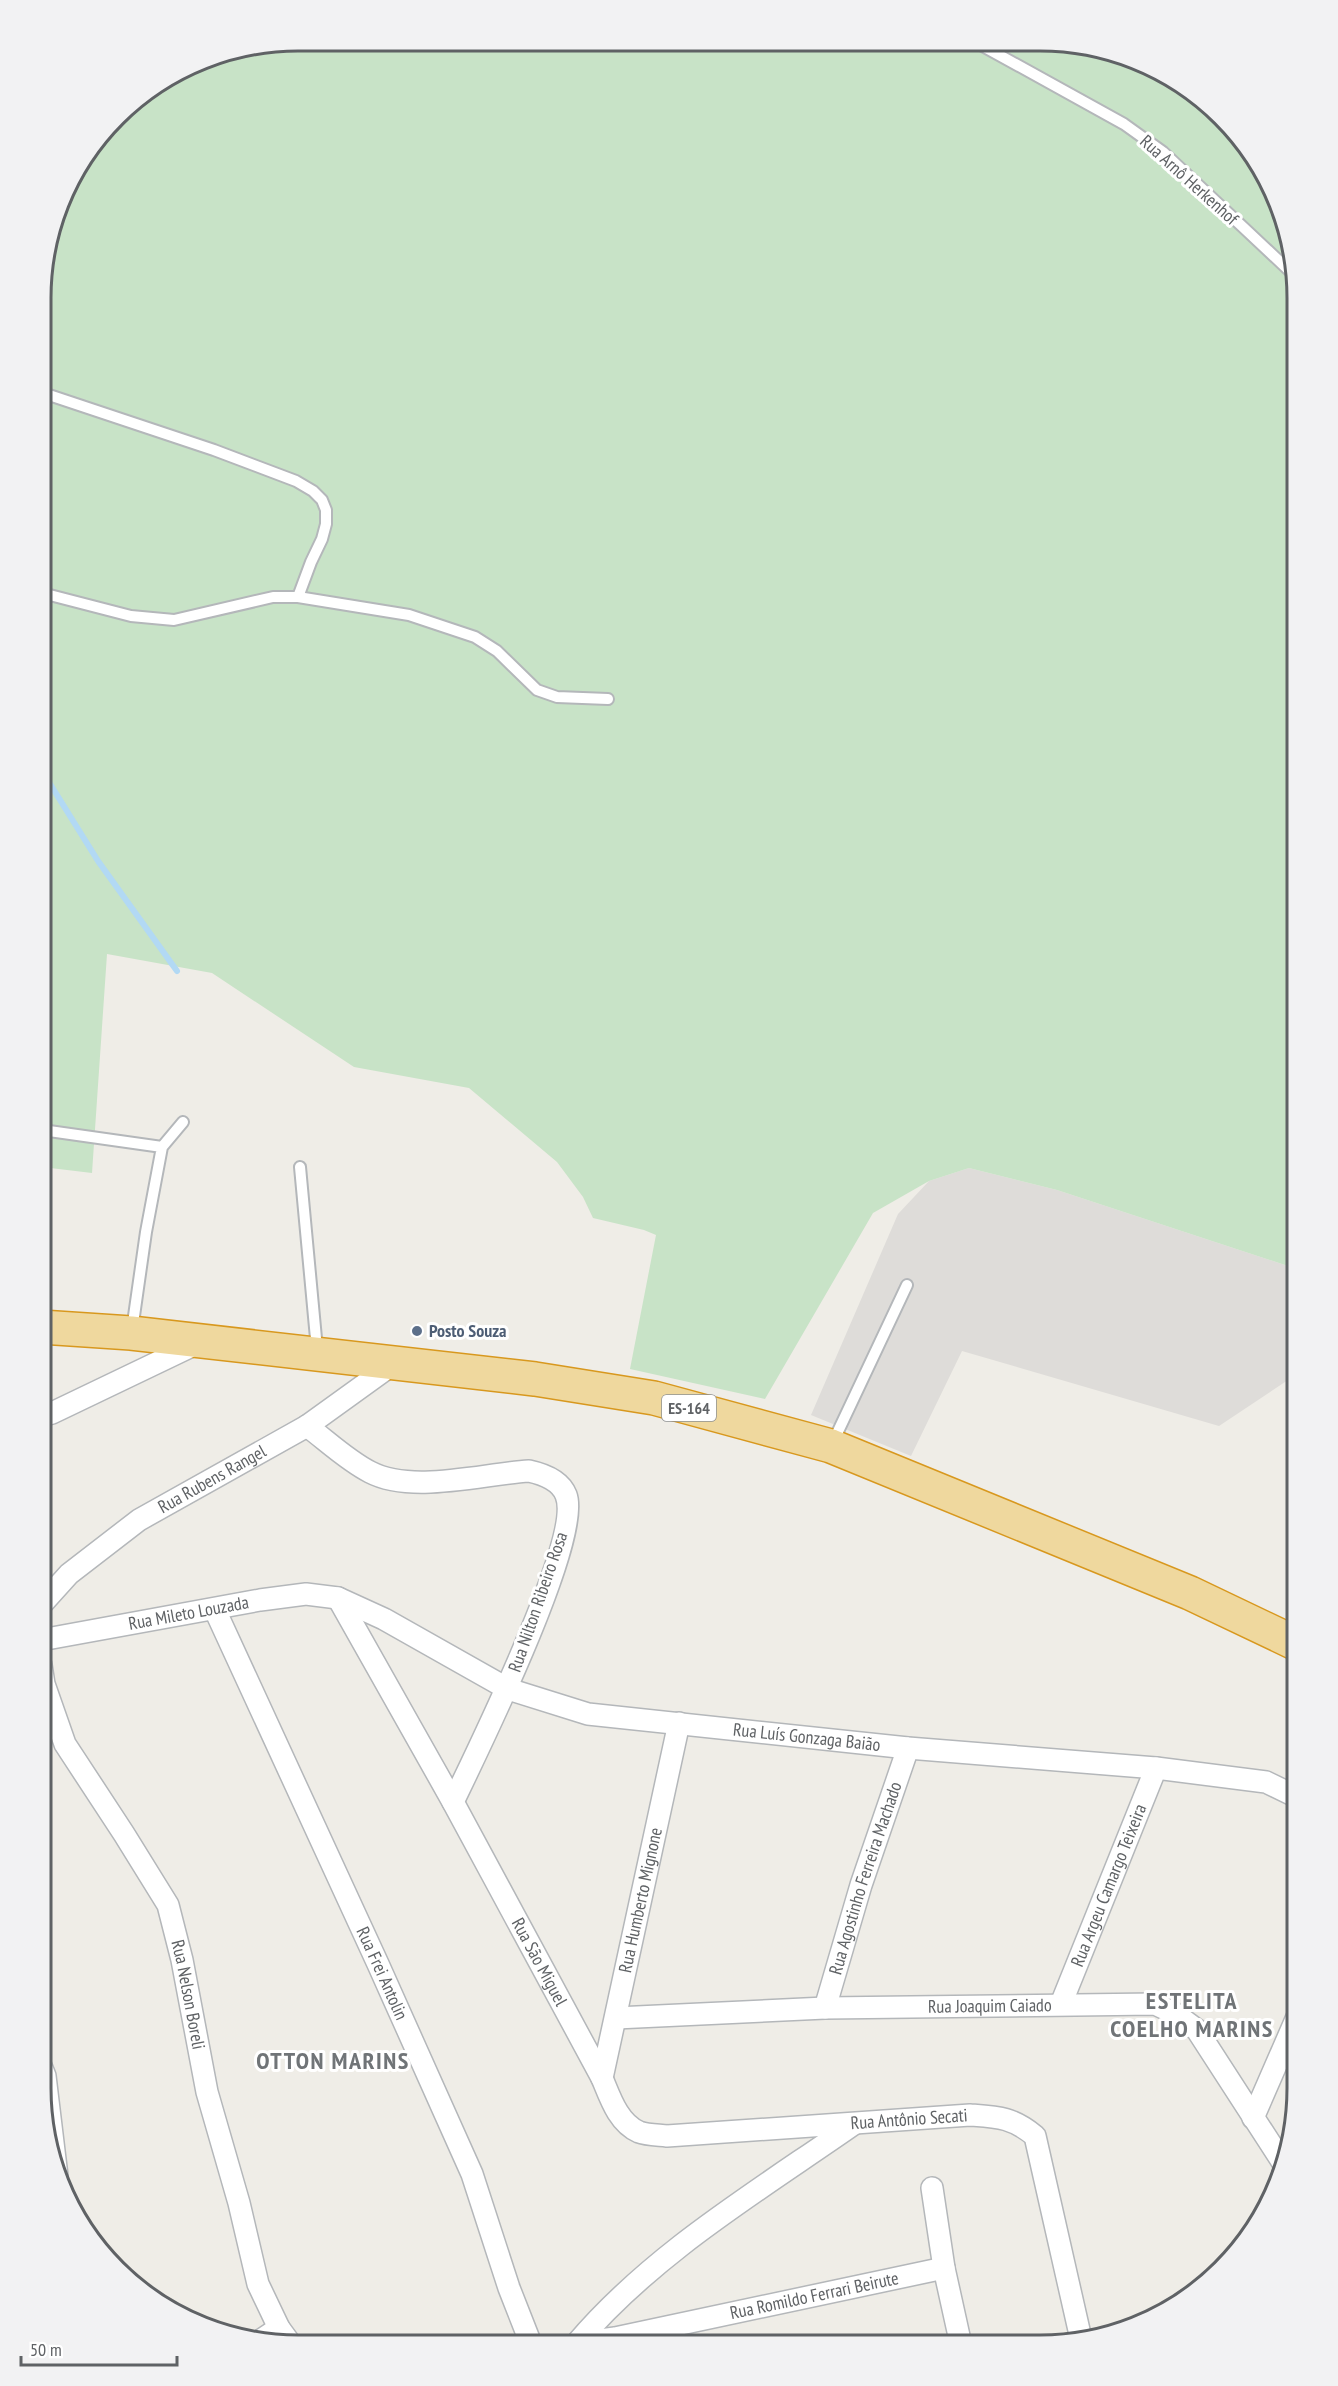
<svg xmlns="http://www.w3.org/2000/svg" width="1338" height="2386" viewBox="0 0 1338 2386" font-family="'PT Sans Narrow',sans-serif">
<rect width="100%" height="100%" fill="#efede7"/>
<path fill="#dedcd9" d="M969,1168L1057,1190L1297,1269V1374L1219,1426L962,1351L911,1456L811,1415L898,1214L929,1181Z"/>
<path fill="#c8e3c7" d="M298,41L1090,45L1153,67L1209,104L1254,155L1284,215L1297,298V1269L1057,1190L969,1168L929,1181L873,1213L765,1399L630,1369L656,1235L644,1230L593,1218L583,1197L557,1162L469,1088L354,1067L212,973L107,954L92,1173L42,1167L43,265L67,184L128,105L200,60Z"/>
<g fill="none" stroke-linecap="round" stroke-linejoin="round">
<path stroke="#b2d9f4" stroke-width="6" d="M42,771L98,861L177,971"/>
<g stroke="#b4b7ba" stroke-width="14">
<path id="lane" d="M981,45L1124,124L1163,152L1294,275
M43,393L214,450L296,481L313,491L322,500L326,510V524L322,539L311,562L298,597
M42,593L131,616L174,620L273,597H298L409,615L475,637L497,651L537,690L557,697L608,699
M42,1130L162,1147
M300,1167L317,1349
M132,1330L146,1232L162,1147L183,1122
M833,1442L907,1285"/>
</g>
<g stroke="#b4b7ba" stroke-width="24">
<g id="street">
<path d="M41,1416L52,1413L198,1343"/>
<path d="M307,1426C327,1441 348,1461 370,1472C412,1494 482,1474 529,1471C543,1474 560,1480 566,1495C583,1537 476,1754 453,1802"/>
<path id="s1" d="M338,1598L453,1802L602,2078C610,2097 618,2123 639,2132C647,2135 659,2135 667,2136L970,2115C998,2117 1012,2117 1035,2136L1081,2339"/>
<path id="s2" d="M41,1605L69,1574L139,1520L307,1426L393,1364"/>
<path id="s3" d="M215,1610L378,1964L472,2174L509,2288L531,2344"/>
<path id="s4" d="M41,1640L260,1600L306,1594L338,1598L384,1619L508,1689L588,1714L908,1748L1156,1768L1266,1782L1297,1797"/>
<path id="s5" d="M41,1665L44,1684L65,1744L124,1834L168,1905L182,1960L207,2092L239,2203L258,2284L279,2328L290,2343"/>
<path id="s6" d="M1061,2004L1156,1768"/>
<path id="s7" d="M825,2008L861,1885L908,1748"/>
<path id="s8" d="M616,2018L825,2008L1155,2004L1174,2013L1197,2030L1283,2163"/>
<path d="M41,2066L45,2076L57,2176"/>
<path id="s9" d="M602,2078L679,1723"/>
<path d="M1253,2118L1297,2017"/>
<path d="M932,2188L944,2268L961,2345"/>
<path d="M258,2342L279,2328"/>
<path id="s10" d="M577,2343L615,2338L944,2268"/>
<path d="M576,2344C652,2254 758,2191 854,2124"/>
</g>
</g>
<g stroke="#d8981e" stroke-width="36">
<path id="highway" d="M41,1327L131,1333L535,1379L654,1398L831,1446L1190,1593L1297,1644"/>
</g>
<use href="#lane" stroke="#fff" stroke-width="10"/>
<use href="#street" stroke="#fff" stroke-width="21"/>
<use href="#highway" stroke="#efd89e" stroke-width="33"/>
</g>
<circle fill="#5c6f8a" stroke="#fff" stroke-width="2" cx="417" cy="1331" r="6"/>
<g text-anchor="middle" stroke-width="6" stroke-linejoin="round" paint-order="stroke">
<rect fill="#fff" stroke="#8f9193" stroke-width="1.5" x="662" y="1395" width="54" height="26" rx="4.5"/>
<g font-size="16" font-weight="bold" fill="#5f6265">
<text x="689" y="1414">ES-164</text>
</g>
<g font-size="18" fill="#5f6265" stroke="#fff">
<text transform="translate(1189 180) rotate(42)" y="6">Rua Arnô Herkenhof</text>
<text dy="6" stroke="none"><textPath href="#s2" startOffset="214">Rua Rubens Rangel</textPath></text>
<text transform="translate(538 1602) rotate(-71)" y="6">Rua Nilton Ribeiro Rosa</text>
<text dy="6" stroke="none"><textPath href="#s4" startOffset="150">Rua Mileto Louzada</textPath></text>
<text dy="6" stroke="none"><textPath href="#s4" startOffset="798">Rua Luís Gonzaga Baião</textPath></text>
<text dy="6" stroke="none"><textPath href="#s7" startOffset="136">Rua Agostinho Ferreira Machado</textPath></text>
<text dy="6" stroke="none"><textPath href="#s6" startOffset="128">Rua Argeu Camargo Teixeira</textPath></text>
<text dy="6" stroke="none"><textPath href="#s9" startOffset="182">Rua Humberto Mignone</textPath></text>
<text dy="6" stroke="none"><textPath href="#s1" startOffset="416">Rua São Miguel</textPath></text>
<text dy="6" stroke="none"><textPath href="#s3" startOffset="400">Rua Frei Antolin</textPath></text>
<text dy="6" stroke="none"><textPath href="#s5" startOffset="366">Rua Nelson Boreli</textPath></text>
<text dy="6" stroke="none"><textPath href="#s8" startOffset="374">Rua Joaquim Caiado</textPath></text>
<text dy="6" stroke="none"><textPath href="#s1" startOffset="886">Rua Antônio Secati</textPath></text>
<text dy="6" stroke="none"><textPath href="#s10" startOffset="242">Rua Romildo Ferrari Beirute</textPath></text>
</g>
<g font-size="18" font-weight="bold" fill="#4e5e75" stroke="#fff" text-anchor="start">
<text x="429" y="1337">Posto Souza</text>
</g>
<g font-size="24" font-weight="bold" letter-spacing="1.5" fill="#707477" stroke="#fff">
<text x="1192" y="2009">ESTELITA<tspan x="1192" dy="28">COELHO MARINS</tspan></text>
<text x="333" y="2069">OTTON MARINS</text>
</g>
</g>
<path d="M0 0H1338V2386H0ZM298 51H1040A247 247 0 0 1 1287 298V2088A247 247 0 0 1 1040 2335H298A247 247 0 0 1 51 2088V298A247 247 0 0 1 298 51Z" fill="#f2f2f3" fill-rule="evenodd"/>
<path fill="none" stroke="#5f6265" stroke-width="3" d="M298 51H1040A247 247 0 0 1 1287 298V2088A247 247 0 0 1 1040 2335H298A247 247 0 0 1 51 2088V298A247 247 0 0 1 298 51Z"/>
<path d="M21 2356v9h156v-9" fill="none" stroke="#5f6265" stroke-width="3"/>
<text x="30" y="2356" font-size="18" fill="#5f6265" stroke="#ffffff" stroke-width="4.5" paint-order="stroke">50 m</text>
</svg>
